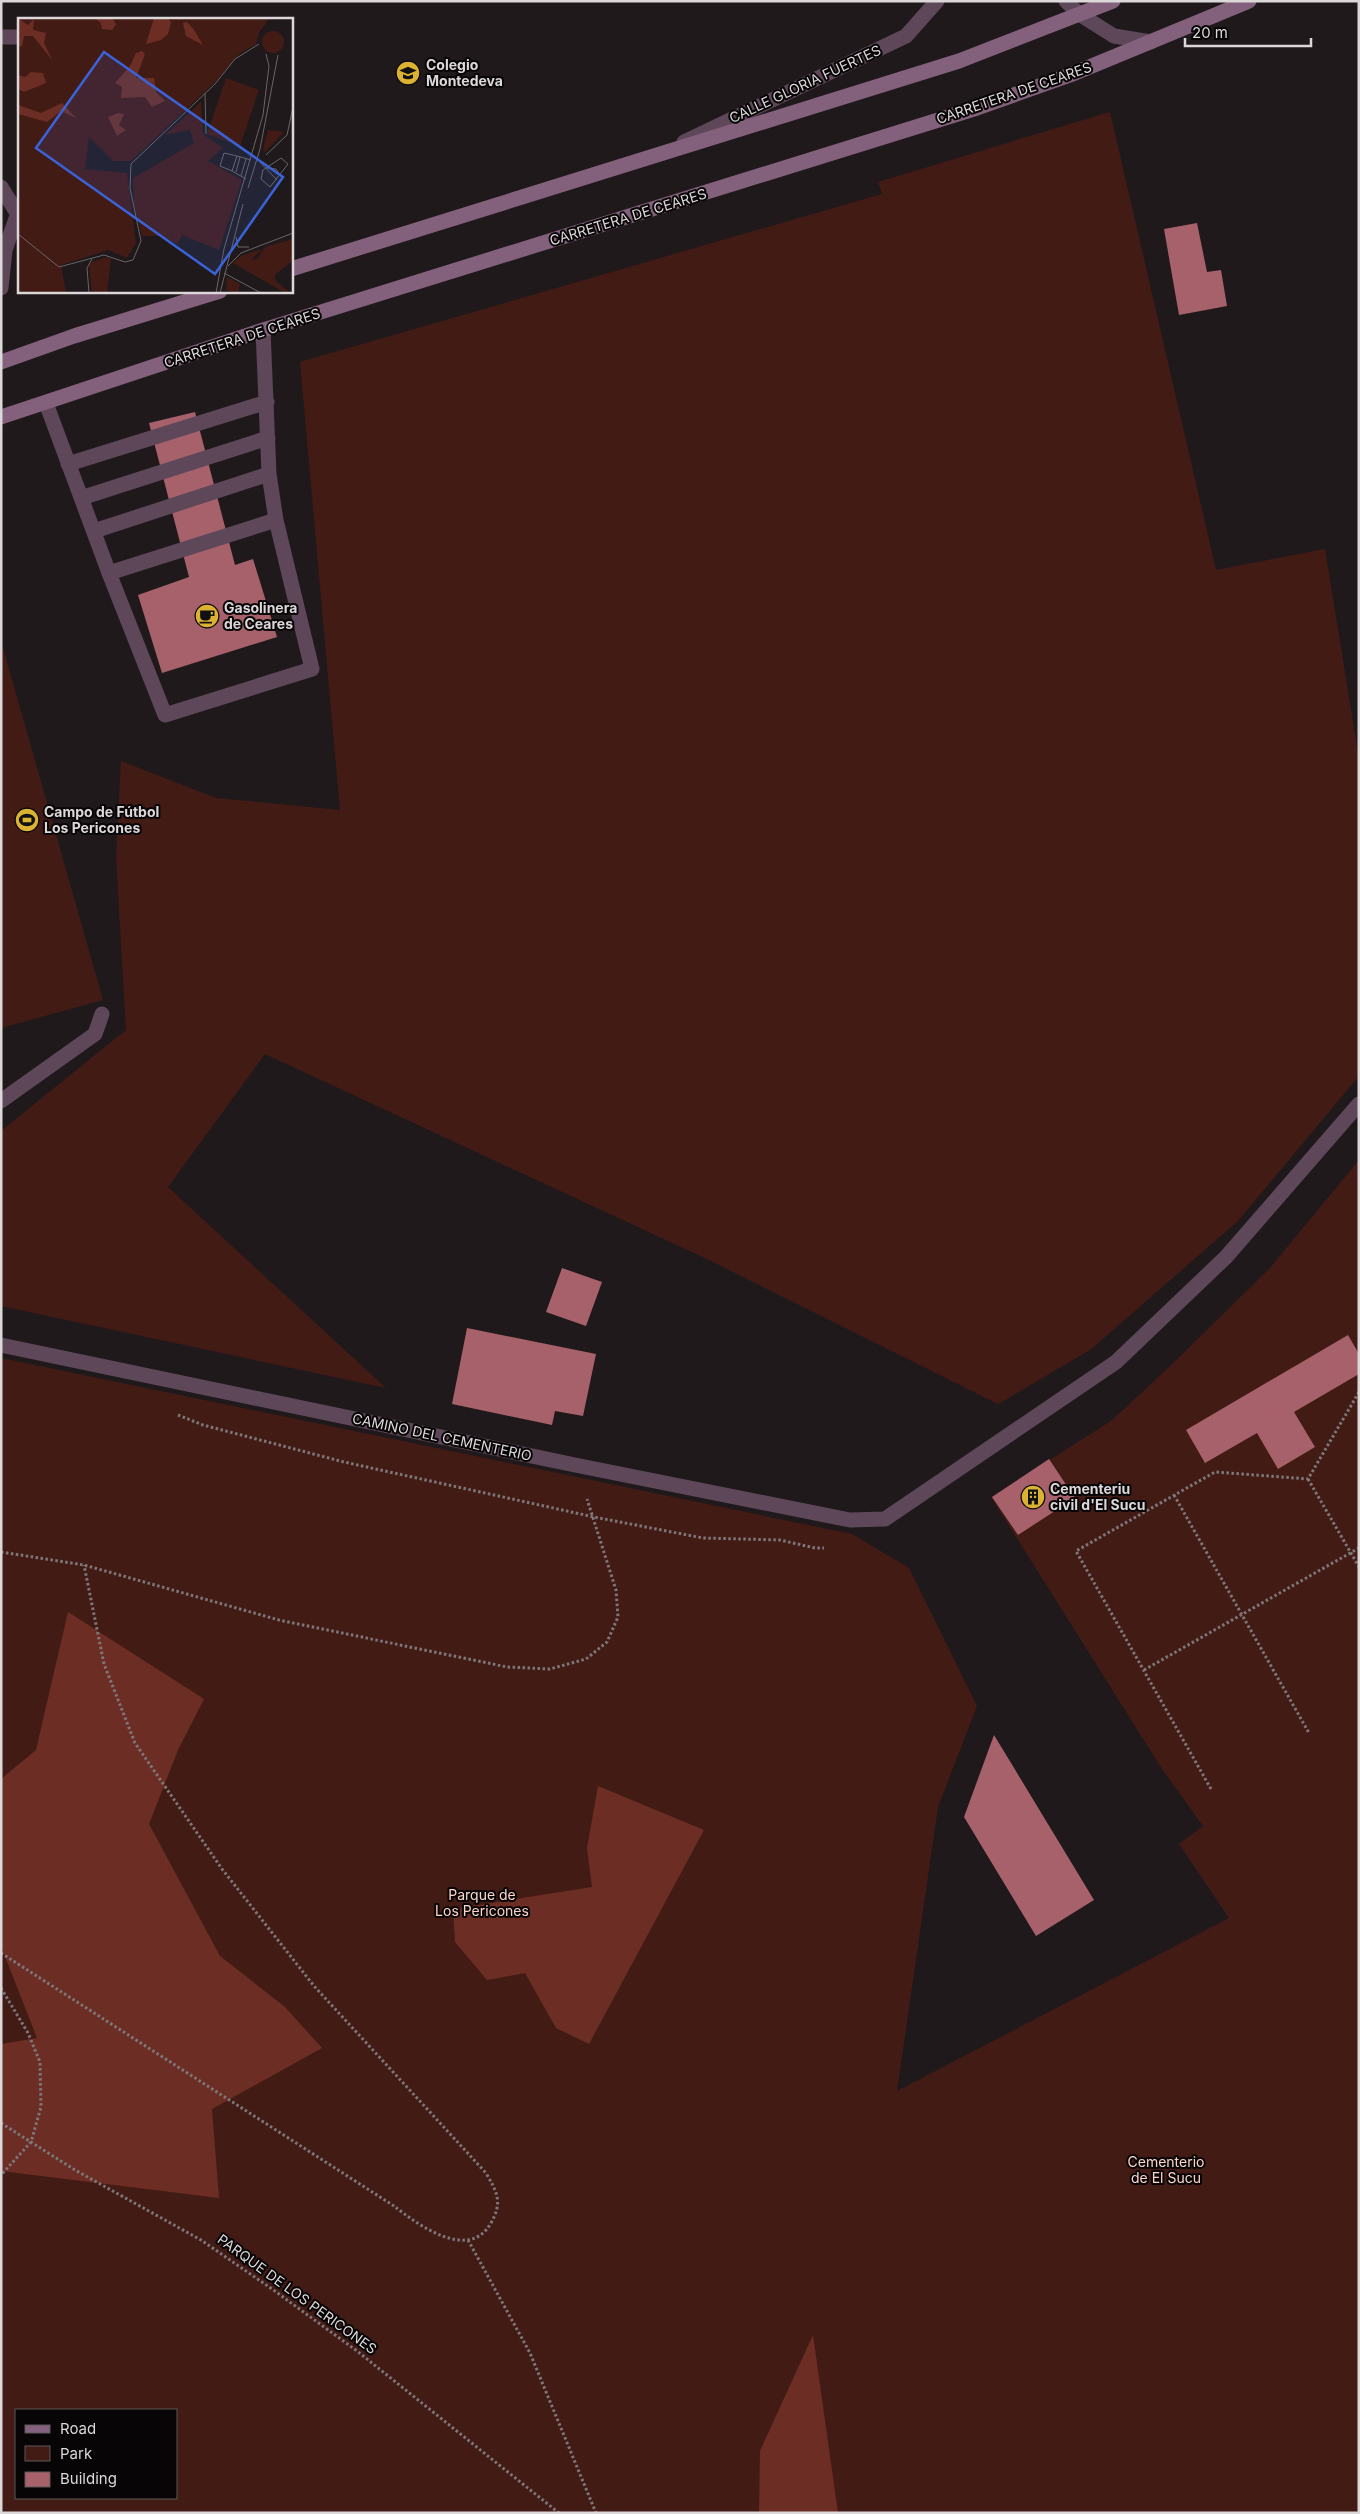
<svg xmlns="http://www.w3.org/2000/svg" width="1360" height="2514" viewBox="0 0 1360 2514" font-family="Inter,sans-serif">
<rect width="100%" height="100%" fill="#20191c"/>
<path fill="#431b15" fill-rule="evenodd" d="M1110,112L1216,570L1325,549L1359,759V1076L1238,1221L1090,1350L998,1404L709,1260L265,1054L168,1187L386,1388L1,1306V1131L126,1030L116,857L121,761L216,798L340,810L300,362L882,194L878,182Z
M1,641L103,1000L1,1028Z
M1359,1160V2513H1V1358L852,1534L909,1568L977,1706L938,1807L897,2091L1229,1918L1179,1844L1203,1826L1162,1769L991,1497L1111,1421L1166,1370L1270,1268ZM16,2410H176V2498H16Z"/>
<path fill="#6c2e24" d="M68,1612L204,1699L178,1750L149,1824L220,1956L285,2007L322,2048L212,2109L219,2198L1,2171V2044L37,2038L1,1946V1779L36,1750Z
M598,1786L704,1830L589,2044L556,2028L525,1973L487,1980L455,1942L453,1909L592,1887L587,1848Z
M813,2335L838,2513H759L760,2451Z"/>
<path fill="#a7616b" d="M1197,223L1207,272L1221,270L1227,306L1179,315L1164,229Z
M195,412L235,565L253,559L277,637L162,673L138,595L189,577L149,423Z
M562,1268L602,1282L586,1326L546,1312Z
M467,1328L596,1354L583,1416L555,1411L552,1425L452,1404Z
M1348,1335L1359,1354V1374L1294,1412L1315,1447L1278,1469L1257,1433L1205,1463L1186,1430Z
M1049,1459L1075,1498L1018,1535L992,1497Z
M994,1735L1094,1900L1036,1936L964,1817Z"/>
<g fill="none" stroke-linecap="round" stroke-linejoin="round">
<path stroke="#7d777a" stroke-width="3" stroke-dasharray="2.5 2.5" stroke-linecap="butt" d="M178,1415L203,1425L344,1462L594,1517L703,1538L780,1540L815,1548H824
M1308,1479L1359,1567
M1174,1495L1309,1733
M1,1552L84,1565L279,1620L507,1667L550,1669L586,1659L607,1642L618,1617L616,1590L587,1499
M1144,1670L1359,1548
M1211,1789L1076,1551L1215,1472L1308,1479L1359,1392
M1,1953L394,2206C418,2225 469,2262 491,2223C503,2202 497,2192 486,2173L314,1986L222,1869L135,1743L104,1664L84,1565
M1,1988L28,2033L40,2062L41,2107L31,2142L1,2175
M1,2123L75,2170L201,2240L272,2289L357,2351L559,2513
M468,2240L530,2353L596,2513"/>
<path stroke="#5d4759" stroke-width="15" d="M1,37H19
M1,187L17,213
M1,288L5,250L19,210
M46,403L109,573L276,520L269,474L263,330
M68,464L267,402
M81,498L268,438
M94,531L269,474
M109,573L165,715L312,669L276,520
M1,1101L95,1034L102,1014"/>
<path stroke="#5d4759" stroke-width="15" d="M1066,1L1079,14L1114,36L1151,42
M684,142L906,36L937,1
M1,1345L575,1465L850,1520L885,1519L1116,1362L1226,1257L1359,1104"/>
<path stroke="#83607c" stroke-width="15" d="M291,269L959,61L1113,1
M1,362L74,336L220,291
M1,417L263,330L977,108L1070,75L1249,1"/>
</g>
<defs>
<g id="school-disc" transform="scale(1.25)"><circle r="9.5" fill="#dcb233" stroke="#080506"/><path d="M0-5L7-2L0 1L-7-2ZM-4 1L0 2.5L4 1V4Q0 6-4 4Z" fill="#111"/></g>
<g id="cafe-disc" transform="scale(1.25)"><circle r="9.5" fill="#dcb233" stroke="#080506"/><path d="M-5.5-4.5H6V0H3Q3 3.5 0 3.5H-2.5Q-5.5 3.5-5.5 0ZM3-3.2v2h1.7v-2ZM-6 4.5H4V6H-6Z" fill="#111"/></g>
<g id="stadium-disc" transform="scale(1.25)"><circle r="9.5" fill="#dcb233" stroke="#080506"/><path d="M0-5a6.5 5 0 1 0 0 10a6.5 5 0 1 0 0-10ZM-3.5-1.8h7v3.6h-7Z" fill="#111"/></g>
<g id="building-disc" transform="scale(1.25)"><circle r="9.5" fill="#dcb233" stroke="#080506"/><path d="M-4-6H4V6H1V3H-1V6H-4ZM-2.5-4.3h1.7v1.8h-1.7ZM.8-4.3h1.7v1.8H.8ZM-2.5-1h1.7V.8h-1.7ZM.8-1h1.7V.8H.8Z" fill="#111"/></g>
</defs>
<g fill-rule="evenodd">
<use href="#school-disc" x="408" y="73"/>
<use href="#cafe-disc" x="207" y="616"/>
<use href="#stadium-disc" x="27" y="820"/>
<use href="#building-disc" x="1033" y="1497"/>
</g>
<g text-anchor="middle" stroke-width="4" stroke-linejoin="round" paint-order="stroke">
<g font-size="14" font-weight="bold" fill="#dcd7d9" stroke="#080506" text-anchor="start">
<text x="426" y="70">Colegio<tspan x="426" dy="16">Montedeva</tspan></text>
<text x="224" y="613">Gasolinera<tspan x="224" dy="16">de Ceares</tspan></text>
<text x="44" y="817">Campo de Fútbol<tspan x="44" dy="16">Los Pericones</tspan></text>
<text x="1050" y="1494">Cementeriu<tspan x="1050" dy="16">civil d'El Sucu</tspan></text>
</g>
<g font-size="14" fill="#dcd7d9" stroke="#080506">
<text transform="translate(805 84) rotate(-25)" y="5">CALLE GLORIA FUERTES</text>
<text transform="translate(1014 93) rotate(-19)" y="5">CARRETERA DE CEARES</text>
<text transform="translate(628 217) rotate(-17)" y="5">CARRETERA DE CEARES</text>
<text transform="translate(242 338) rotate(-18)" y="5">CARRETERA DE CEARES</text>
<text transform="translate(442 1437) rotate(12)" y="5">CAMINO DEL CEMENTERIO</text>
<text transform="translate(297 2294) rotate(36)" y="5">PARQUE DE LOS PERICONES</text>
</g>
<g font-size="14" fill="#fdd4cb" stroke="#080506">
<text x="482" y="1900">Parque de<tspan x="482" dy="16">Los Pericones</tspan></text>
<text x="1166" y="2167">Cementerio<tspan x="1166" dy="16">de El Sucu</tspan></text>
</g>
</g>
<g transform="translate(18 18)">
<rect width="275" height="275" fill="#20191c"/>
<path d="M0,0H251L241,15L238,26L221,36L196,65L113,143H95L71,119L67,151L109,155L118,225L109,240L90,232L43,247L48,275H0ZM244 24a11 11 0 1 1 22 0a11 11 0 1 1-22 0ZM208,60L241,72L222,128L189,116ZM183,84L185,116L205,130L190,143L224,162L201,232L164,217L160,226L142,218H124L116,186L115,160L176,125L172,112L147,117ZM250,112L266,114L247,134L245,132ZM275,221V242L257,257V262L272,275H267L215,245L223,238L244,231L233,242L239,241L247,229ZM89,239L93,241L89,275H74L71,248L74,244ZM209,259L222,266L220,275L208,272Z" fill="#431b15"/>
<path d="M0,0L10,7L16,1L15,12L28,15L26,25L34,42L15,18H6L4,28L0,29ZM76,0H94L98,6L94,12L84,11L83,5ZM136,0H150L153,4L150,16L143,22L128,26ZM169,4L176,12L185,27L168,18L165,5ZM124,33L127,36L118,60H136L138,74L147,83L134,89L127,79L103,80L104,69L97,65L112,48L118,35ZM13,54L25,55L28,65L6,74L0,71V57L7,59ZM44,85L58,100L43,93L29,104L0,96V87L23,95ZM100,95L106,96L101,107L108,112L99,118L90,99Z" fill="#6c2e24"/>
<path fill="none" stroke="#6b6568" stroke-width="1" d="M187,75L188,116M248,137L269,117L275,89M263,140L270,146L252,169L243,161L245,152ZM239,141L259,162M249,150L258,151L262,157M214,153L202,148L206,135L219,138M218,154L222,139M223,158L228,141M228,161L214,153L219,138L233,142M230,170L242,131L260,37M0,216L41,249L86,237L107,244L115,242L123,223L112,170L113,146L197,66L217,41L241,26M218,219L220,229H231M210,248L223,235L275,215M206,255L243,275M71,275L69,250L74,241M198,275L206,231L245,97L251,48L248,36M202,275L225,186"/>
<path fill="#3a63d8" fill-opacity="0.15" stroke="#3a63d8" stroke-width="2.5" d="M86,34L265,159L197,256L18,130Z"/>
<rect width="275" height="275" fill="none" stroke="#dcd7d9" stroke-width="2.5"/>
</g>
<rect width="1360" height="2514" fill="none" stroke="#dcd7d9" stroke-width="5"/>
<rect x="15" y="2409" width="162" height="90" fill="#080506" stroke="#5d595a"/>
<rect x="25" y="2425" width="25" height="8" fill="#83607c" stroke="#5d595a"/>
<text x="60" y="2434" font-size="15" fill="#dcd7d9">Road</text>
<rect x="25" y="2446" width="25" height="15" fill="#431b15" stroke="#5d595a"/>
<text x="60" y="2459" font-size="15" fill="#dcd7d9">Park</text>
<rect x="25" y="2472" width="25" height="15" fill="#a7616b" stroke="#5d595a"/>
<text x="60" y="2484" font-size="15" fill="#dcd7d9">Building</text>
<path d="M1185 38v8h126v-8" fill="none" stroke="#dcd7d9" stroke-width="2.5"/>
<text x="1192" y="38" font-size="15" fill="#dcd7d9" stroke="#080506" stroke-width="4" paint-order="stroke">20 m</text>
</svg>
